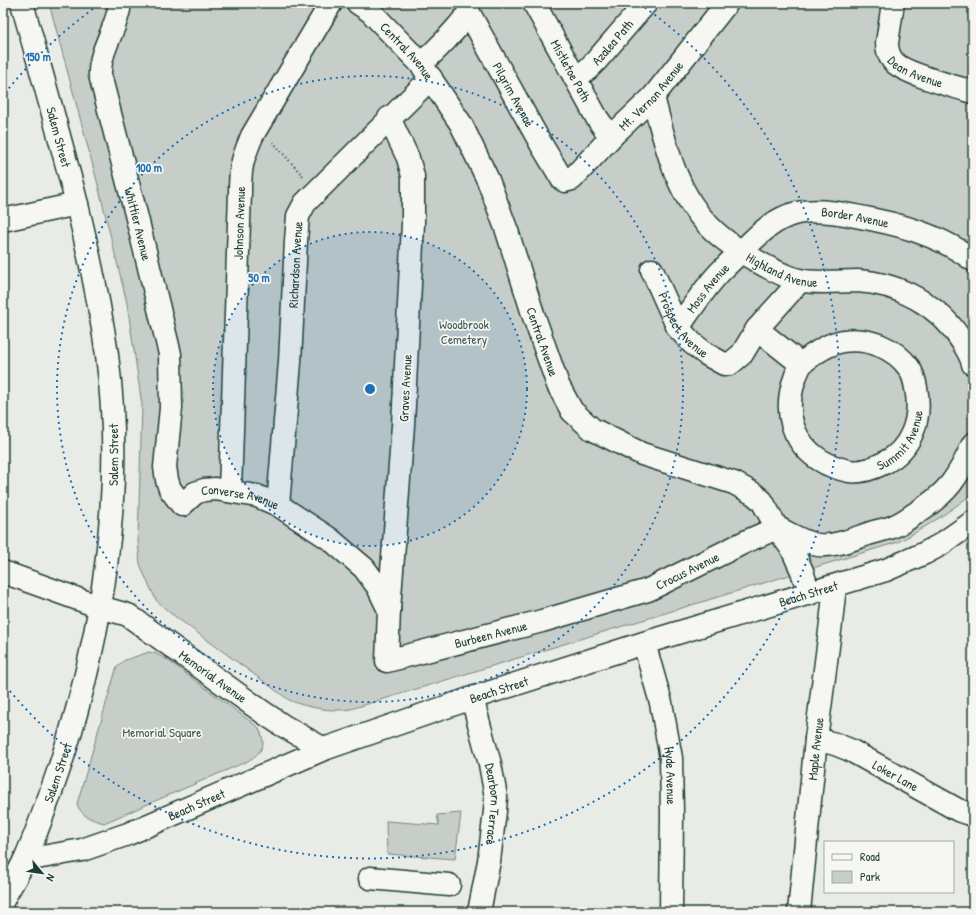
<svg xmlns="http://www.w3.org/2000/svg" width="976" height="915" viewBox="0 0 976 915" font-family="'Patrick Hand',sans-serif">
<rect width="100%" height="100%" fill="#e9ebe7"/>
<filter id="ink" filterUnits="userSpaceOnUse"><feTurbulence type="fractalNoise" baseFrequency=".025" numOctaves="2"/><feDisplacementMap in="SourceGraphic" scale="8" xChannelSelector="R" yChannelSelector="G"/><feConvolveMatrix kernelMatrix="1 2 1 2 8 2 1 2 1" color-interpolation-filters="sRGB"/></filter>
<g filter="url(#ink)">
<path fill="#c7cec9" stroke="#73867e" d="M49,3H973V493C949,512 925,528 898,542L351,709C331,712 308,708 289,700L169,612L156,600L144,574L140,564L138,540L142,405L127,303L97,181Z
M149,652L157,654L169,661L258,727C267,743 264,751 248,761L104,823C92,820 81,816 77,804L117,666L125,660Z
M461,813L455,859L387,854L386,821L439,825L437,815Z"/>
<g fill="none" stroke-linecap="round" stroke-linejoin="round">
<g stroke="#1f3d34" stroke-width="25">
<g id="minor">
<path id="s1" d="M120,3C118,28 99,49 100,75L137,218L170,354L171,408L165,467L167,480L170,489L182,505L195,493L204,490L215,489L257,496L278,505L330,539L364,568L378,587L389,610"/>
<path id="s2" d="M358,3L370,11L421,64L461,124L488,180L507,231L533,314L558,385L572,411L592,429L642,454L734,483L754,494L762,501L777,528L792,549L802,571L809,594"/>
<path id="s3" d="M468,3L469,13L541,144L562,179L565,181L572,179L613,135L653,97L727,3"/>
<path id="s4" d="M534,3L597,118L604,128L613,135"/>
<path id="s5" d="M893,3L887,43C887,50 889,56 893,61C902,73 956,87 973,92"/>
<path d="M421,64C439,48 454,32 469,13"/>
<path id="s6" d="M575,78L588,69L596,61L646,3"/>
<path id="s7" d="M653,97C665,142 675,192 709,226C727,245 774,274 799,280C815,284 840,281 857,281C898,283 939,305 961,340C966,348 971,355 973,364"/>
<path id="s8" d="M389,118L408,158L413,176V224L403,425L389,610L387,661L542,621L648,590L747,541L777,528"/>
<path d="M3,220L77,204"/>
<path id="s9" d="M652,270L678,328L692,343L706,354L724,364H730L742,354L757,329L800,281"/>
<path id="s10" d="M678,328C691,309 704,289 720,272C728,264 736,256 744,249C759,234 775,218 797,213C821,208 851,215 875,220C910,227 944,238 973,260"/>
<path id="s11" d="M757,329L801,364C798,370 795,377 793,384C781,428 805,462 849,471C860,473 874,468 884,463C912,449 922,418 916,388C915,382 913,374 909,368C895,348 868,337 843,341C827,344 813,354 801,364"/>
<path id="s12" d="M230,491L240,193C240,167 242,160 252,136L331,3"/>
<path id="s13" d="M278,505L290,362L296,241L298,216L305,203L431,78"/>
<path d="M778,528C790,534 804,543 818,545C834,547 853,539 868,534C876,531 884,530 892,527C900,524 909,518 916,513C948,493 958,478 973,444"/>
<path id="s14" d="M3,572L100,607L128,615L264,713L282,725L324,749"/>
<path id="s15" d="M644,643L661,703L671,758L672,814L671,912"/>
<path id="s16" d="M472,698L490,764L496,797L495,811L489,861L479,912"/>
<path id="s17" d="M816,739L835,744L850,750L958,810L973,815"/>
<path id="s18" d="M25,860L82,850L128,834L324,749L472,698L644,643L886,570L925,553L940,545L973,522"/>
<path d="M370,878L449,885"/>
<path id="s19" d="M3,900C10,886 19,873 25,859C39,828 50,795 61,763C103,634 125,491 107,355C90,235 54,119 22,3"/>
<path id="s20" d="M799,912L816,739L831,623L835,586"/>
</g>
</g>
<path stroke="#1f3d34" stroke-width="2.5" stroke-dasharray="1 3" stroke-linecap="butt" d="M273,142L303,176"/>
<use href="#minor" stroke="#f6f6f2" stroke-width="22"/>
</g>
</g>
<circle cx="370" cy="389" r="157" fill="#1f6fb2" fill-opacity=".12"/>
<g fill="none" stroke="#1f6fb2" stroke-width="2" stroke-dasharray="2 4">
<circle cx="370" cy="389" r="157"/>
<circle cx="370" cy="389" r="313"/>
<path d="M5 93A470 470 0 0 1 100 4M640 4A470 470 0 1 1 5 685"/>
</g>
<g text-anchor="middle" stroke-width="3.5" stroke-linejoin="round" paint-order="stroke">
<g font-size="13" fill="#1f3d34" stroke="#f6f6f2">
<text dy="5" stroke="none"><textPath href="#s6" startOffset="52">Azalea Path</textPath></text>
<text dy="5" stroke="none"><textPath href="#s2" startOffset="69">Central Avenue</textPath></text>
<text dy="5" stroke="none"><textPath href="#s5" startOffset="85">Dean Avenue</textPath></text>
<text dy="5" stroke="none"><textPath href="#s4" startOffset="77">Mistletoe Path</textPath></text>
<text dy="5" stroke="none"><textPath href="#s3" startOffset="103">Pilgrim Avenue</textPath></text>
<text dy="5" stroke="none"><textPath href="#s3" startOffset="326">Mt. Vernon Avenue</textPath></text>
<text transform="translate(59 137) rotate(75)" y="5">Salem Street</text>
<text dy="5" stroke="none"><textPath href="#s10" startOffset="227">Border Avenue</textPath></text>
<text dy="5" stroke="none"><textPath href="#s12" startOffset="268">Johnson Avenue</textPath></text>
<text dy="5" stroke="none"><textPath href="#s1" startOffset="229">Whittier Avenue</textPath></text>
<text dy="5" stroke="none"><textPath href="#s13" startOffset="241">Richardson Avenue</textPath></text>
<text dy="5" stroke="none"><textPath href="#s7" startOffset="229">Highland Avenue</textPath></text>
<text dy="5" stroke="none"><textPath href="#s10" startOffset="50">Moss Avenue</textPath></text>
<text dy="5" stroke="none"><textPath href="#s9" startOffset="64">Prospect Avenue</textPath></text>
<text dy="5" stroke="none"><textPath href="#s2" startOffset="393">Central Avenue</textPath></text>
<text transform="translate(405 388) rotate(-87)" y="5">Graves Avenue</text>
<text dy="5" stroke="none"><textPath href="#s11" startOffset="261">Summit Avenue</textPath></text>
<text dy="5" stroke="none"><textPath href="#s19" startOffset="463">Salem Street</textPath></text>
<text dy="5" stroke="none"><textPath href="#s1" startOffset="583">Converse Avenue</textPath></text>
<text dy="5" stroke="none"><textPath href="#s8" startOffset="863">Crocus Avenue</textPath></text>
<text dy="5" stroke="none"><textPath href="#s18" startOffset="829">Beach Street</textPath></text>
<text dy="5" stroke="none"><textPath href="#s8" startOffset="656">Burbeen Avenue</textPath></text>
<text dy="5" stroke="none"><textPath href="#s14" startOffset="237">Memorial Avenue</textPath></text>
<text dy="5" stroke="none"><textPath href="#s18" startOffset="505">Beach Street</textPath></text>
<text dy="5" stroke="none"><textPath href="#s20" startOffset="164">Maple Avenue</textPath></text>
<text dy="5" stroke="none"><textPath href="#s19" startOffset="139">Salem Street</textPath></text>
<text dy="5" stroke="none"><textPath href="#s17" startOffset="88">Loker Lane</textPath></text>
<text dy="5" stroke="none"><textPath href="#s15" startOffset="136">Hyde Avenue</textPath></text>
<text dy="5" stroke="none"><textPath href="#s18" startOffset="181">Beach Street</textPath></text>
<text dy="5" stroke="none"><textPath href="#s16" startOffset="109">Dearborn Terrace</textPath></text>
</g>
<g font-size="13" fill="#415a52" stroke="#f6f6f2">
<text x="464" y="329">Woodbrook<tspan x="464" dy="15">Cemetery</tspan></text>
<text x="162" y="737">Memorial Square</text>
</g>
</g>
<circle cx="370" cy="389" r="6" fill="#1f6fb2" stroke="#f6f6f2" stroke-width="2"/>
<g font-size="12" text-anchor="middle" font-weight="bold" fill="#1f6fb2" stroke="#f6f6f2" stroke-width="3.5" stroke-linejoin="round" paint-order="stroke">
<text x="38" y="61">150 m</text>
<text x="149" y="172">100 m</text>
<text x="259" y="282">50 m</text>
</g>
<rect width="976" height="915" fill="none" stroke="#f6f6f2" stroke-width="16"/>
<rect x="8" y="8" width="960" height="899" fill="none" stroke="#1f3d34" stroke-width="1.5" filter="url(#ink)"/>
<rect x="824" y="841" width="130" height="52" fill="#f6f6f2" stroke="#a0aca6"/>
<rect x="832" y="854" width="20" height="6" fill="#f6f6f2" stroke="#a0aca6"/>
<text x="860" y="861" font-size="12" fill="#1f3d34">Road</text>
<rect x="832" y="871" width="20" height="12" fill="#c7cec9" stroke="#a0aca6"/>
<text x="860" y="881" font-size="12" fill="#1f3d34">Park</text>
<g transform="translate(42 873) rotate(119)" stroke="#f6f6f2" stroke-width="3" paint-order="stroke">
<path d="M0-3L7 15L0 10L-7 15Z" fill="#1f3d34"/>
<text y="-6" font-size="11" font-weight="bold" text-anchor="middle" fill="#1f3d34">N</text>
</g>
</svg>
